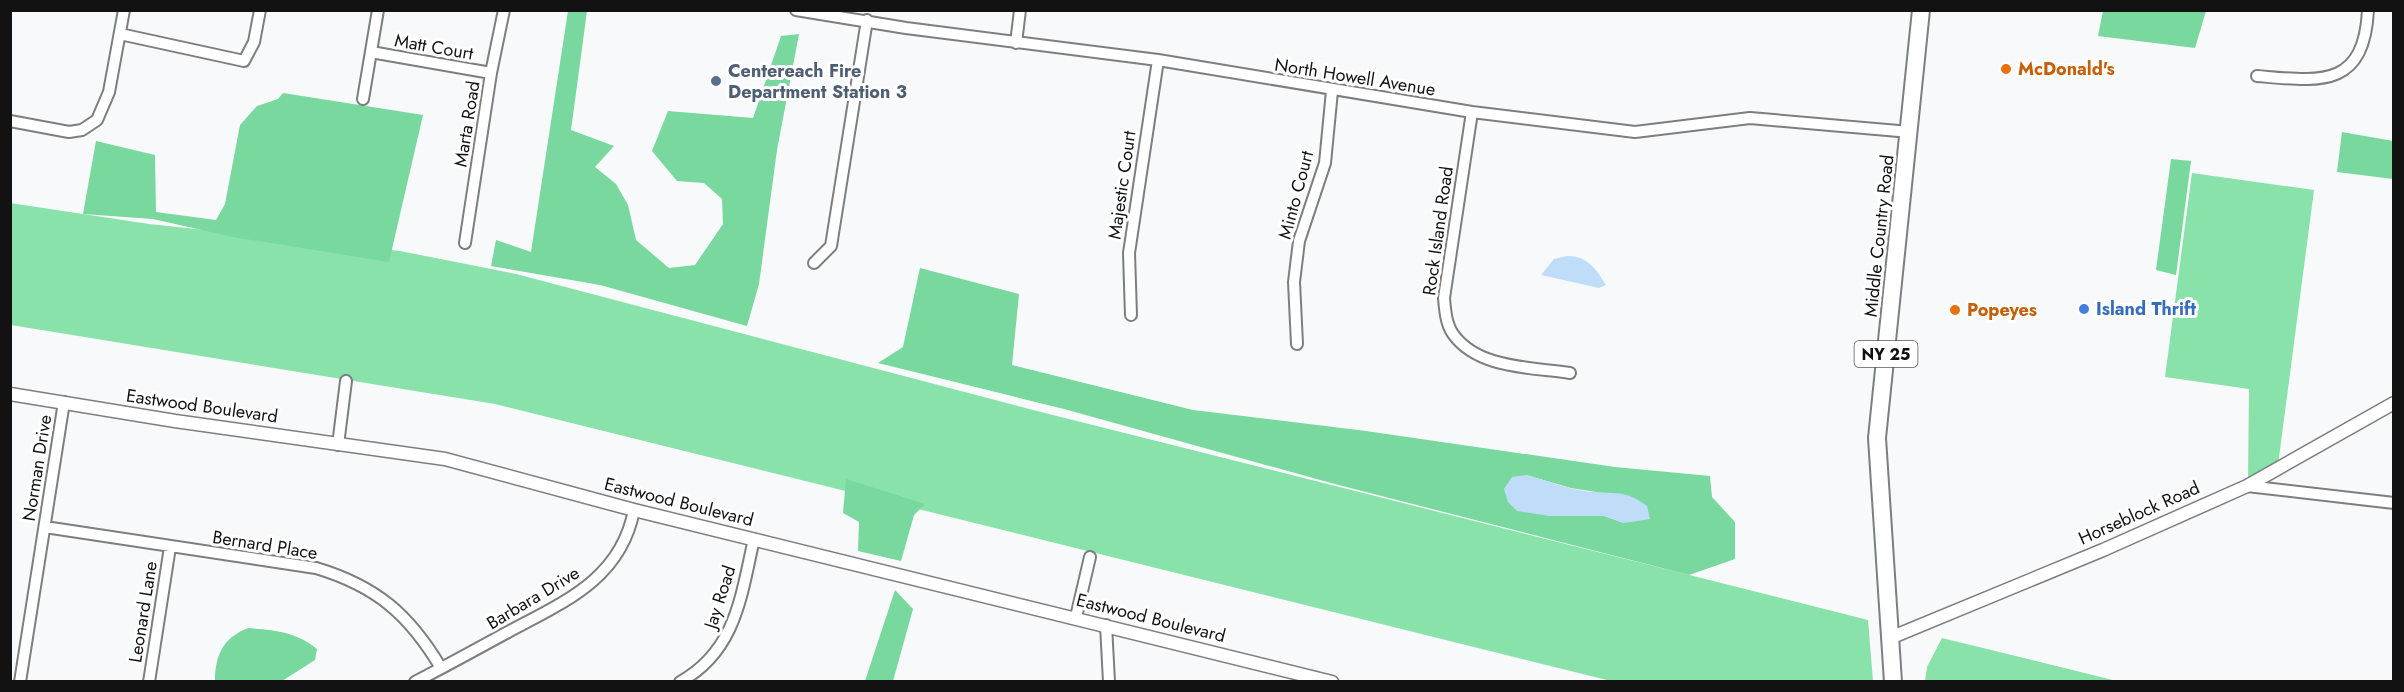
<svg xmlns="http://www.w3.org/2000/svg" width="2404" height="692" viewBox="0 0 2404 692" font-family="Jost,sans-serif">
<rect width="100%" height="100%" fill="#f7f9fb"/>
<path fill="#89e2aa" d="M2192,173L2314,190L2278,465L2248,479L2249,389L2165,377Z
M10,203L149,224L400,251L516,274L1037,411L1868,620L1873,681H1611L495,404L11,325Z
M1942,638L2117,681H1925L1927,667Z"/>
<path fill="#78d89d" fill-rule="evenodd" d="M568,11H587L571,130L614,146L595,167L616,184L628,205L636,240L669,268L695,265L723,224L722,199L704,183L677,181L652,151L668,111L753,118L781,36L799,34L777,150L759,284L747,326L600,285L491,266L496,240L531,252Z
M2103,11H2206L2195,48L2098,36Z
M283,93L423,115L389,262L233,237L153,219L83,214L96,141L155,155L156,212L216,220L225,204L240,125L257,106L278,99Z
M2342,132L2393,141V179L2337,172Z
M2171,159L2191,161L2176,275L2156,270Z
M920,268L1019,294L1012,365L1193,410L1366,431L1615,467L1710,476L1712,497L1735,522V559L1689,575L1331,483L1064,409L878,363L903,347ZM1526,475L1571,488L1596,492L1624,523L1604,516H1580Z
M846,479L925,504L914,515L901,561L858,551L859,522L843,513Z
M895,590L913,609L893,681H865Z
M248,628C274,630 297,632 317,649L315,660L282,681H215C215,655 223,638 248,628Z"/>
<path fill="#bfdcf8" d="M1567,256C1588,256 1596,269 1606,285L1599,288L1541,275L1554,259Z
M1526,475C1546,480 1565,488 1585,491C1611,495 1624,488 1647,506L1650,519L1624,523L1604,516H1549L1517,511L1508,502L1504,489L1512,477Z"/>
<g fill="none" stroke-linecap="round" stroke-linejoin="round">
<g stroke="#7c7e80" stroke-width="14">
<path id="minor" d="M796,10L906,28L1158,60L1472,112L1635,132L1750,118L1910,132
M120,34L244,61L254,42L260,10
M1016,43L1020,10
M371,52L491,73
M2257,76C2318,81 2364,90 2368,10
M363,99L378,10
M1472,112L1444,298C1445,310 1446,324 1453,334C1478,369 1531,367 1570,373
M10,121L69,132L82,130L97,120L109,92L124,10
M465,243L491,73L504,10
M814,263L831,246L867,20
M1131,315L1129,253L1158,60
M1297,344L1294,282L1299,241L1325,163L1332,91
M338,445L346,381
M2247,486L2394,503
M45,527L316,568C376,586 409,614 441,668
M1076,617L1090,557
M1106,625L1109,682
M20,682L64,402
M149,682L170,547
M415,682C446,666 477,649 508,632C564,602 621,579 634,510
M680,682C736,651 741,596 754,539"/>
</g>
<g stroke="#7c7e80" stroke-width="15">
<path id="tertiary" d="M10,394L175,421L445,459L634,510L1332,682
M1890,638L2103,550L2247,486L2394,403"/>
</g>
<g stroke="#7c7e80" stroke-width="20">
<path id="primary" d="M1893,682L1877,438L1921,10"/>
</g>
<use href="#minor" stroke="#fff" stroke-width="10"/>
<use href="#tertiary" stroke="#fff" stroke-width="12"/>
<use href="#primary" stroke="#fff" stroke-width="16"/>
</g>
<g fill="#e8710a" stroke="#fff" stroke-width="2">
<circle cx="2006" cy="69" r="6"/>
<circle cx="1955" cy="310" r="6"/>
</g>
<circle fill="#5c6f8a" stroke="#fff" stroke-width="2" cx="716" cy="81" r="6"/>
<circle fill="#3f7fe0" stroke="#fff" stroke-width="2" cx="2084" cy="309" r="6"/>
<g text-anchor="middle" stroke-width="6" stroke-linejoin="round" paint-order="stroke">
<rect fill="#fff" stroke="#59595a" stroke-width="1.5" x="1854.5" y="341" width="63" height="26" rx="4.5"/>
<g font-size="16" font-weight="bold" fill="#121213">
<text x="1886" y="360">NY 25</text>
</g>
<g font-size="18" fill="#121213" stroke="#fff">
<text transform="translate(434 47) rotate(10)" y="6">Matt Court</text>
<text transform="translate(1355 77) rotate(9)" y="6">North Howell Avenue</text>
<text transform="translate(467 124) rotate(-81)" y="6">Marta Road</text>
<text transform="translate(1122 185) rotate(-82)" y="6">Majestic Court</text>
<text transform="translate(1296 195) rotate(-75)" y="6">Minto Court</text>
<text transform="translate(1438 231) rotate(-82)" y="6">Rock Island Road</text>
<text transform="translate(1879 236) rotate(-84)" y="6">Middle Country Road</text>
<text transform="translate(202 406) rotate(8)" y="6">Eastwood Boulevard</text>
<text transform="translate(37 468) rotate(-81)" y="6">Norman Drive</text>
<text transform="translate(679 502) rotate(14)" y="6">Eastwood Boulevard</text>
<text transform="translate(2139 513) rotate(-24)" y="6">Horseblock Road</text>
<text transform="translate(265 545) rotate(9)" y="6">Bernard Place</text>
<text transform="translate(720 597) rotate(-72)" y="6">Jay Road</text>
<text transform="translate(533 598) rotate(-31)" y="6">Barbara Drive</text>
<text transform="translate(143 612) rotate(-81)" y="6">Leonard Lane</text>
<text transform="translate(1151 618) rotate(14)" y="6">Eastwood Boulevard</text>
</g>
<g font-size="18" font-weight="bold" fill="#c56008" stroke="#fff" text-anchor="start">
<text x="2018" y="75">McDonald's</text>
<text x="1967" y="316">Popeyes</text>
</g>
<g font-size="18" font-weight="bold" fill="#4e5e75" stroke="#fff" text-anchor="start">
<text x="728" y="77">Centereach Fire<tspan x="728" dy="21">Department Station 3</tspan></text>
</g>
<g font-size="18" font-weight="bold" fill="#366cbe" stroke="#fff" text-anchor="start">
<text x="2096" y="315">Island Thrift</text>
</g>
</g>
<rect width="2404" height="692" fill="none" stroke="#121213" stroke-width="24"/>
</svg>
